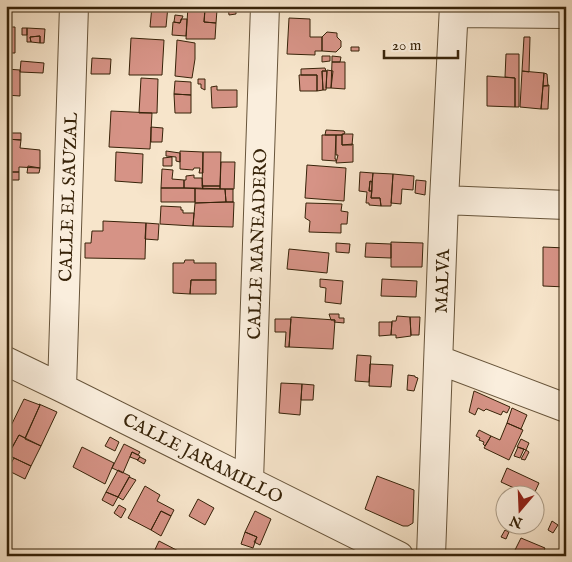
<svg xmlns="http://www.w3.org/2000/svg" width="572" height="562" viewBox="0 0 572 562" font-family="'IM FELL English',serif">
<rect width="100%" height="100%" fill="#f7e5cb"/>
<filter id="stains"><feTurbulence type="fractalNoise" baseFrequency=".004" numOctaves="4"/><feColorMatrix values="0 0 0 0 .2 0 0 0 0 .09 0 0 0 0 .02 0 0 0 .5 -.17"/></filter>
<radialGradient id="worn" r=".72"><stop offset=".6" stop-color="#630" stop-opacity="0"/><stop offset="1" stop-color="#630" stop-opacity=".3"/></radialGradient>
<path fill="#d69386" stroke="#372309" d="M152,6H168L166,27H150Z
M188,6L205,8L204,22L216,23L215,39H186Z
M228,7H236V14L229,15Z
M205,10H217L216,23L204,22Z
M175,15L183,16L180,23L174,22Z
M289,18L310,19V37H322V51H315V55L287,54Z
M181,19H187L186,36L172,35L173,22L180,23Z
M6,27H15V53H6Z
M22,28H27V35H22Z
M27,28L45,29L44,43H40V36L30,37L31,42H27Z
M327,32L337,33V37L341,41V47L336,52L322,51V37Z
M40,36V43L31,42L30,37Z
M524,37H530L529,72L522,71Z
M131,38L164,40L162,75H129Z
M177,40L195,43V59L192,78L175,76Z
M351,47H359V51H351Z
M506,54H519V107H515V78L505,77Z
M322,56H330V61L322,62Z
M332,56L341,57L340,62H332Z
M92,58L111,59L110,74H91Z
M6,61H9V69H6Z
M21,61L44,63L43,73L20,72Z
M332,62H345V89L331,88Z
M325,68L326,71H322L323,90L317,91V75H301V69Z
M6,69L20,70V96L6,95Z
M327,70L333,71L331,88H326Z
M322,71H327L326,90H323Z
M522,71L544,73L541,109L520,107Z
M544,73L547,74L548,86H543Z
M299,75H317V91H300Z
M487,76L515,78V107L487,106Z
M141,78L158,79L157,113H139Z
M198,79H205V90L201,88V84H198Z
M175,81L191,82V95L174,94Z
M549,85L548,109H541L543,86Z
M217,86V90H237V107L212,108L211,87Z
M174,94L191,95V113H175Z
M111,111L152,113L150,149L109,147Z
M151,127L163,128L162,142H151Z
M326,130L344,131L345,133L342,135H325Z
M6,133H21V140L6,139Z
M342,134H353L352,145H342Z
M322,135H336L335,159H336V161L322,160Z
M336,135H342V145L353,144V162L336,163L338,155H336Z
M6,139L21,140L20,148L40,150V168L19,167V172H6V170H8L9,150H6Z
M6,150H9L8,170H6Z
M166,151L180,153V162L176,161V157L166,156Z
M180,151L203,152V173H199L200,168H194L193,170L180,169Z
M116,152L143,154L142,183L115,181Z
M203,152H221L220,186H202Z
M172,157V166H163V158Z
M221,162H235L234,189H220Z
M307,165L346,168L344,201L305,198Z
M28,166L40,168L39,173H27Z
M162,169L173,170L172,179L184,180V188H161Z
M11,172H19V180H11Z
M360,172L373,173L372,182L370,181L369,191H372L371,198H380L381,206L369,205V203H366L367,192L359,191Z
M373,173L393,174L391,206H381L380,198H371Z
M393,174L414,176L413,190L402,189L401,204L391,203Z
M194,175V178H202L203,189L184,188V180H186V176Z
M416,180L426,181L425,195L415,193Z
M370,181L372,182V191H369Z
M202,186H220V189H203Z
M161,188H195V202H161Z
M195,188L225,189L226,202L195,203Z
M225,189H233V202H226Z
M226,202H234L233,227L193,226L195,203Z
M306,203L342,204L341,211L348,212L347,224H341V233L309,232L310,221L305,218Z
M161,206L181,207V210H183V213H194L193,226L160,224Z
M103,221L146,223L145,259L85,258V243H91L92,231H103Z
M146,223L159,224L158,240L145,239Z
M391,242L423,243L422,267H391Z
M336,243L350,244L349,253L336,252Z
M366,243L391,244V258L365,257Z
M543,247L566,248V287L543,286Z
M289,249L329,253L327,273L287,269Z
M185,260H194V263H216V280H191L190,294L173,293V263H184Z
M320,279L343,281L341,304L325,302L326,288L320,287Z
M382,279L417,281L416,297L381,296Z
M191,280H216V294H190Z
M329,314H339V318H344V323L334,322L335,320H331Z
M397,316L410,317L411,336L396,338V335H391L392,321H396Z
M291,317L335,320L333,349L289,347Z
M410,317H420L419,335H411Z
M275,319H291L289,347H285L286,332H275Z
M379,322H392L391,335L379,336Z
M357,355L371,356L369,382L355,381Z
M370,364L393,365L391,387L369,386Z
M408,375L415,376V377L418,378L414,391L407,390Z
M281,383L302,384L300,415L279,413Z
M302,384L314,385L313,400H301Z
M474,391L510,407L507,413L503,411L501,415L486,409L484,411L478,408L475,415L469,412Z
M24,399L40,405L25,438L19,435L8,455L6,454V436Z
M39,404L57,412L41,446L25,439L40,405Z
M512,408L527,415L521,429L507,423Z
M507,423L523,430L509,460L484,448L491,436L500,440Z
M479,430L491,436L485,446L483,444L484,442L479,440L480,438L476,436Z
M19,435L41,446L31,466L8,455Z
M110,437L119,442L115,451L105,446Z
M521,439L529,443L526,450L517,447Z
M124,444L140,452L138,455L132,452L123,473L112,468Z
M82,447L114,463L105,484L73,467Z
M518,447L524,449L520,458L514,456Z
M526,450L529,452L525,460L521,459Z
M132,452L140,456L138,460L130,457Z
M140,457L146,460L144,464L137,460Z
M14,458L31,466L25,479L7,470Z
M507,468L539,483L534,494H527L501,482Z
M118,470L130,476L118,497L106,492Z
M377,476L414,490L413,523L408,526H403L365,509Z
M129,477L136,480L123,500L118,497Z
M145,486L160,495L157,501L174,510L171,516L161,511L151,530L128,518Z
M106,492L118,497L113,506L102,500Z
M198,499L214,508L205,525L189,516Z
M119,505L126,509L121,518L114,513Z
M161,511L171,516L161,536L151,530Z
M255,511L271,519L260,545L254,542L257,537L245,532Z
M552,521L558,525L553,533L548,530Z
M505,530L509,532L506,539L501,537Z
M245,532L257,537L253,548L241,544Z
M521,538L545,548L542,556H529L515,550Z
M159,541L188,556H152Z"/>
<g fill="none" stroke-linecap="round" stroke-linejoin="round">
<g stroke="#67543a" stroke-width="30">
<path id="minor" d="M454,13L566,14
M444,200L566,205
M439,360L566,408
M6,361L62,388L399,556
M62,388L74,6
M249,481L265,6
M431,556L444,200L454,6"/>
</g>
<use href="#minor" stroke="#faeedd" stroke-width="28"/>
</g>
<g text-anchor="middle" stroke-width="4" stroke-linejoin="round" paint-order="stroke">
<g font-size="18" fill="#372309" stroke="#faeedd">
<text transform="translate(68 197) rotate(-88)" y="6">CALLE EL SAUZAL</text>
<text transform="translate(257 244) rotate(-88)" y="6">CALLE MANEADERO</text>
<text transform="translate(442 281) rotate(-88)" y="6">MALVA</text>
<text transform="translate(203 458) rotate(27)" y="6">CALLE JARAMILLO</text>
</g>
</g>
<rect width="572" height="562" fill="none" stroke="#f7e5cb" stroke-width="25"/>
<rect x="8" y="8" width="557" height="547" fill="none" stroke="#372309" stroke-width="2.5"/>
<rect x="12" y="12" width="547" height="537" fill="none" stroke="#372309"/>
<g transform="translate(520 510) rotate(199)"><circle r="24" fill="#faeedd" stroke="#ac9d88"/>
<path d="M0-4L9 19L0 12L-9 19Z" fill="#8f2418"/>
<text y="-8" font-size="14" font-weight="bold" text-anchor="middle" fill="#372309">N</text>
</g>
<path d="M384 50v8h74v-8" fill="none" stroke="#372309" stroke-width="2.5"/>
<text x="392" y="50" font-size="15" fill="#372309" stroke="#faeedd" stroke-width="4" paint-order="stroke">20 m</text>
<rect width="100%" height="100%" filter="url(#stains)"/>
<rect width="100%" height="100%" fill="url(#worn)"/>
</svg>
